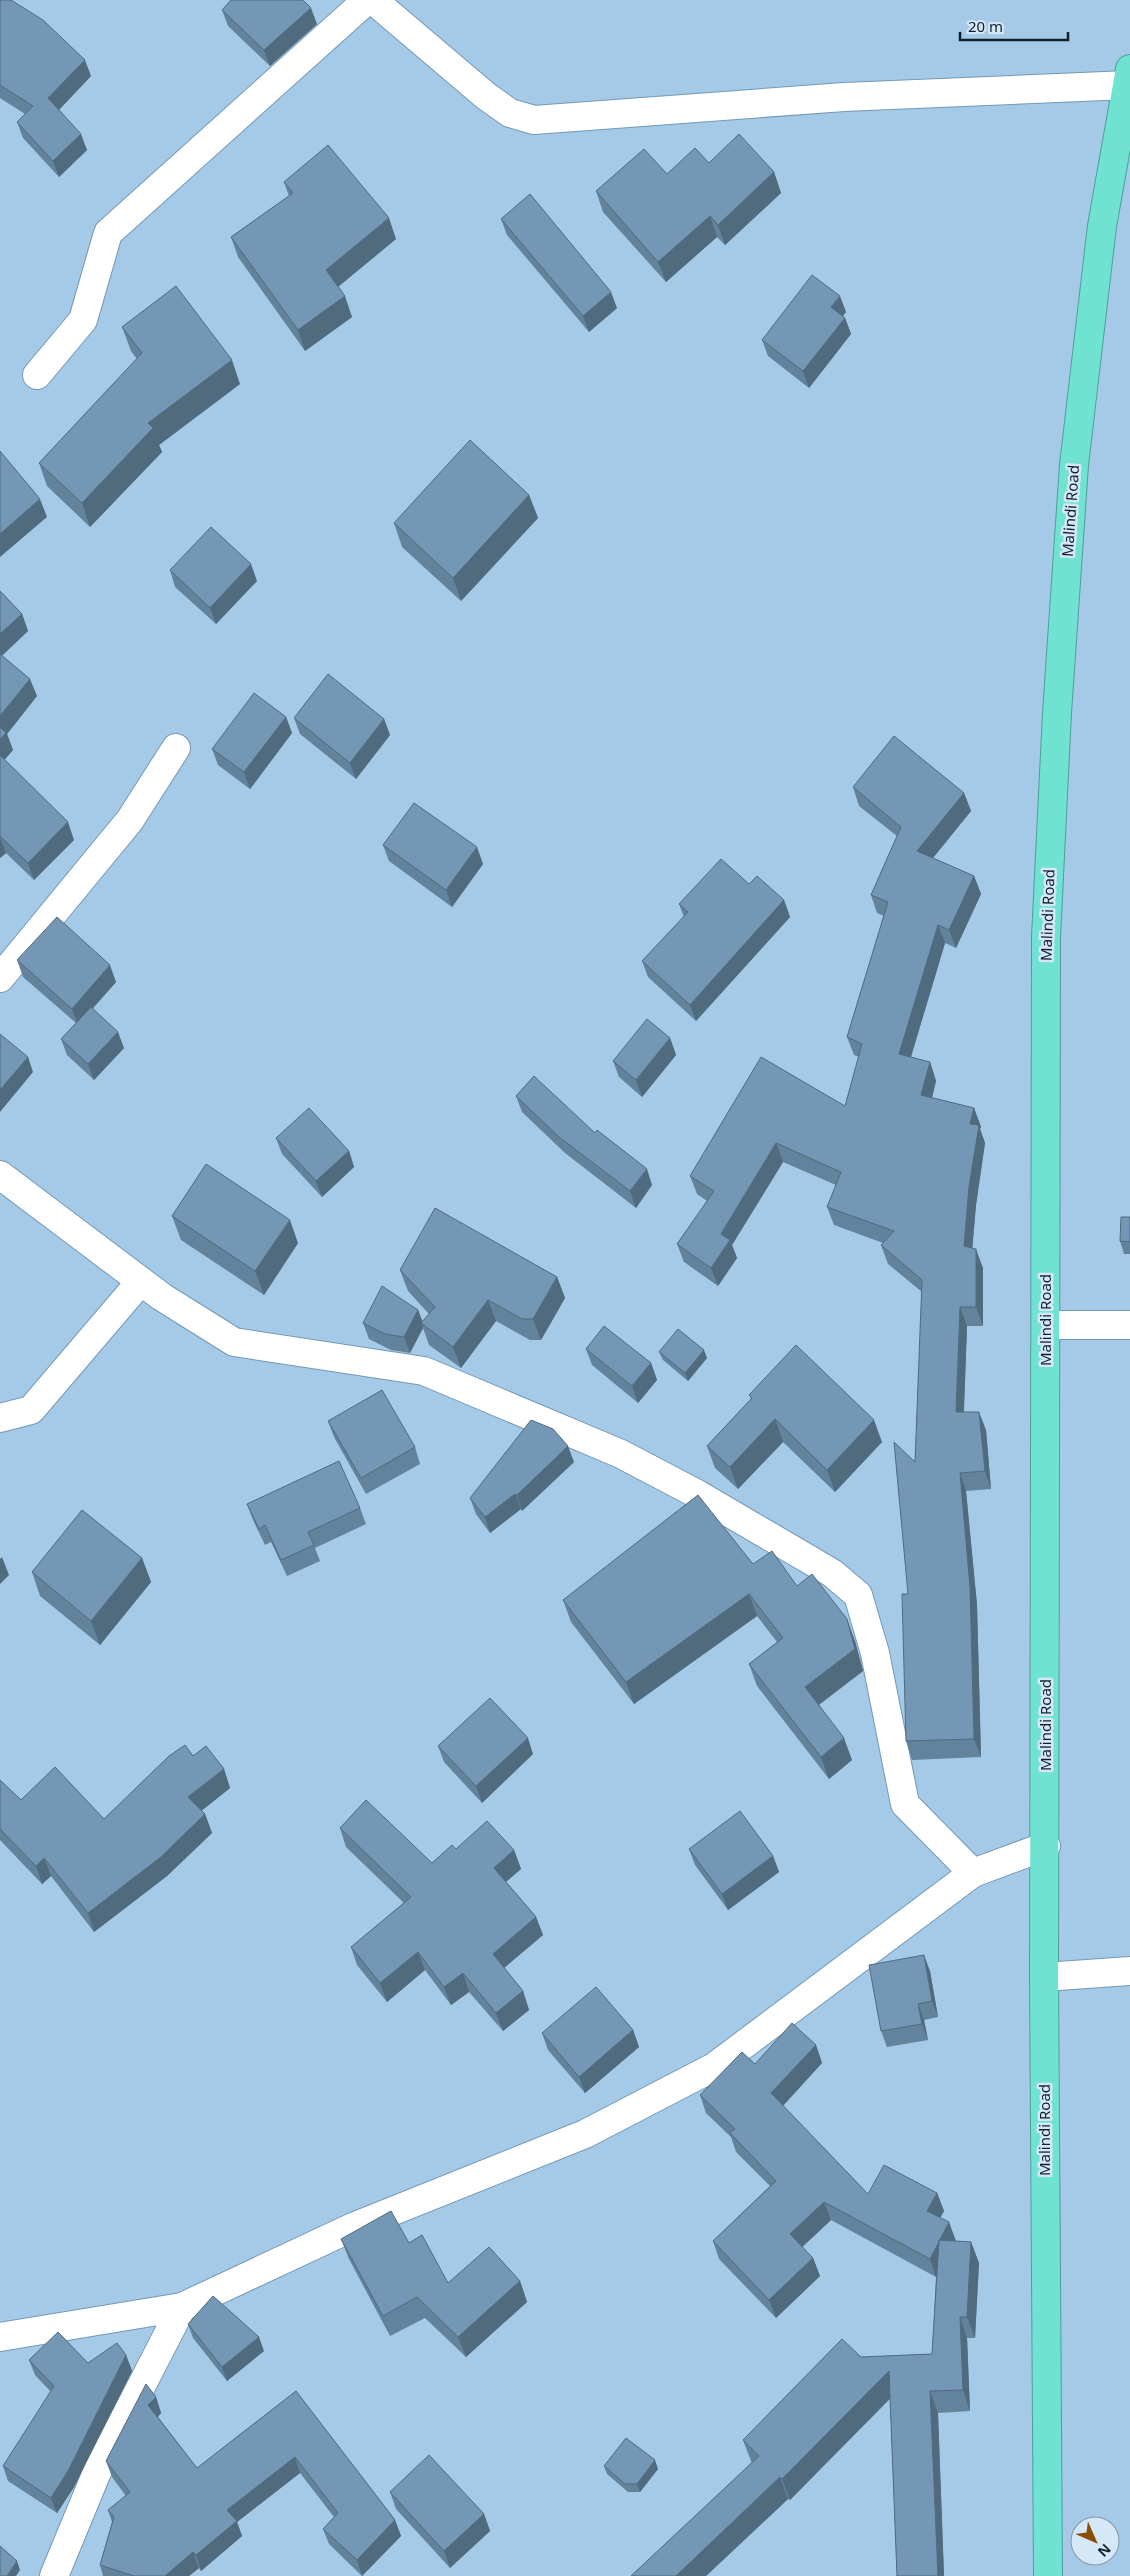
<svg xmlns="http://www.w3.org/2000/svg" width="1130" height="2576" viewBox="0 0 1130 2576" font-family="'Noto Sans',sans-serif">
<rect width="100%" height="100%" fill="#a4cae8"/>
<g fill="none" stroke-linecap="round" stroke-linejoin="round">
<g stroke="#7498b5" stroke-width="30">
<path id="minor" d="M373,0L486,96L510,113L534,120L844,97L1128,85
M37,375L83,320L108,233L367,0
M0,978L130,820L176,748
M0,1175L162,1297L234,1342L424,1371L621,1454L699,1495L832,1573L858,1595L875,1653L905,1804L973,1873
M1046,1325H1130
M0,1418L31,1410L141,1281
M1044,1977L1130,1971
M0,2337L182,2307
M54,2576L97,2472L182,2307L353,2227L585,2134L714,2067L973,1873L1046,1846"/>
</g>
<g stroke="#4f9e97" stroke-width="30">
<path id="highway" d="M1048,2576L1044,1977L1046,937L1057,713L1074,465L1102,226L1130,69"/>
</g>
<use href="#minor" stroke="#fff" stroke-width="28"/>
<use href="#highway" stroke="#70e2d1" stroke-width="28"/>
</g>
<path fill="#63829b" d="M0,0L91,76L59,110L87,150L59,177L23,138L17,122L25,114L0,98Z
M222,10L317,24L270,66L228,26Z
M709,163L774,172L781,193L725,245L717,237L666,282L603,212L596,191Z
M284,182L396,239L338,287L352,317L305,351L238,257L231,237L289,196Z
M501,219L617,308L589,332L507,235Z
M846,312L843,316L845,318L851,334L809,388L768,356L762,340Z
M122,327L240,384L159,445L162,452L90,527L47,486L39,463L137,359L131,351Z
M529,495L538,518L461,601L402,547L394,523Z
M170,570L257,581L216,624L175,587Z
M0,591L22,614L28,631L2,656L37,696L7,734L13,750L4,760L74,840L34,880L6,853L0,858Z
M286,717L292,733L250,789L218,765L212,749Z
M294,718L384,719L390,735L356,779L300,734Z
M853,787L964,793L971,811L933,858L974,876L981,894L956,948L945,943L911,1057L930,1062L936,1081L932,1098L974,1108L981,1127L980,1129L985,1143L976,1205L972,1248L983,1268V1326H967L964,1412L986,1430L991,1489L966,1491L977,1605L981,1757L912,1760L906,1741L908,1594L915,1462L922,1292L888,1264L881,1245L883,1243L834,1225L827,1207L836,1185L783,1162L732,1245L737,1258L718,1286L684,1262L677,1244L707,1201L697,1194L690,1176L845,1106L859,1057L854,1055L847,1037L884,916L877,913L871,895L897,836L859,806Z
M383,845L483,864L452,907L389,861Z
M749,884L784,900L790,917L696,1021L648,977L642,961L684,917L679,904Z
M17,960L116,982L93,1008L124,1048L94,1080L67,1055L61,1039L76,1023L23,977Z
M670,1038L676,1055L642,1097L619,1077L613,1061Z
M516,1096L595,1133L652,1185L636,1208L565,1153L522,1112Z
M276,1138L349,1151L354,1167L322,1197L282,1154Z
M172,1216L298,1243L264,1295L181,1240Z
M1130,1217V1254H1124L1120,1241Z
M400,1270L557,1277L565,1298L541,1340H530L496,1321L461,1368L429,1345L423,1328L410,1353L391,1350L369,1339L363,1323L418,1310L422,1322L429,1314L408,1291Z
M586,1349L651,1363L657,1380L638,1403L592,1365Z
M659,1352L707,1358L688,1381L663,1360Z
M749,1395L882,1442L835,1492L783,1442L738,1489L715,1468L707,1446L751,1399Z
M328,1421L415,1447L420,1464L366,1494L334,1437Z
M574,1462L522,1511L521,1509L490,1533L476,1514L470,1498Z
M247,1504L360,1508L366,1524L315,1548L320,1561L287,1576L271,1542L265,1545L253,1520Z
M142,1558L151,1582L100,1645L40,1596L32,1572Z
M753,1564L797,1586L855,1641L863,1671L819,1705L852,1760L829,1779L757,1686L749,1664L777,1642L757,1616L634,1704L571,1622L563,1600Z
M438,1746L533,1754L482,1803L444,1762Z
M193,1756L224,1769L230,1788L201,1811L205,1814L212,1833L167,1876L94,1932L51,1876L42,1884L0,1840V1780L21,1800L104,1819Z
M340,1828L432,1863L456,1849L514,1850L521,1869L506,1882L536,1917L543,1935L504,1968L523,1991L529,2010L503,2031L469,1992L451,2005L425,1970L387,2002L357,1965L351,1947L404,1903L346,1847Z
M689,1849L773,1856L779,1872L728,1910L695,1865Z
M930,1971L938,2017L924,2020L928,2040L887,2047L881,2031Z
M633,2030L639,2047L585,2093L548,2050L542,2033Z
M816,2045L822,2063L783,2106L868,2194L937,2193L944,2211L940,2217L956,2241L971,2242L979,2263L975,2338H967L970,2411L938,2413L944,2576H897L890,2399L790,2500L788,2499L706,2576H631L752,2463L751,2461L743,2440L861,2357L932,2354L936,2277L831,2220L802,2247L813,2258L820,2276L776,2318L719,2259L713,2241L770,2186L736,2152L731,2137L706,2113L700,2095L755,2064Z
M341,2239L409,2243L448,2283L520,2281L527,2302L466,2357L425,2318L390,2336L349,2259Z
M188,2324L264,2351L227,2381L193,2338Z
M126,2355L132,2371L74,2487L57,2513L8,2481L3,2466L51,2392L35,2375L29,2360L88,2363Z
M296,2391L395,2520L401,2536L362,2576L329,2544L323,2529L334,2517L300,2473L237,2522L242,2536L201,2571L199,2568L189,2576H103L100,2565L112,2522L108,2510L126,2496L112,2477L106,2461L156,2397L161,2413L158,2417L197,2468Z
M604,2466L658,2469L640,2492H628L607,2474Z
M390,2492L484,2514L490,2531L450,2568L396,2509Z"/>
<path fill="#506a7e" d="M311,8L317,24L270,66L264,50Z
M85,60L91,76L54,115L48,98Z
M81,134L87,150L59,177L53,161Z
M774,172L781,193L725,245L718,225Z
M710,216L717,237L666,282L658,262Z
M389,218L396,239L334,290L326,270Z
M611,292L617,308L589,332L583,316Z
M345,296L352,317L305,351L298,330Z
M840,296L846,312L837,323L831,307Z
M845,318L851,334L809,388L803,371Z
M232,360L240,384L159,445L162,452L90,527L82,503L148,423Z
M529,495L538,518L461,601L453,578Z
M40,499L47,517L0,557V534Z
M251,564L257,581L216,624L210,608Z
M22,614L28,631L0,657V634Z
M30,679L37,696L7,734L13,750L0,765V716Z
M286,717L292,733L250,789L244,772Z
M384,719L390,735L356,779L350,763Z
M964,793L971,811L924,869L917,851Z
M68,822L74,840L34,880L28,863Z
M0,837L6,853L0,858Z
M477,847L483,864L452,907L446,890Z
M974,876L981,894L956,948L949,930Z
M784,900L790,917L696,1021L690,1005Z
M938,925L945,943L906,1073L899,1054Z
M110,965L116,982L78,1025L72,1009Z
M118,1032L124,1048L94,1080L88,1064Z
M670,1038L676,1055L642,1097L636,1080Z
M28,1057L33,1072L0,1112V1090Z
M930,1062L936,1081L928,1113L921,1095Z
M974,1108L981,1127L980,1129L985,1143L976,1205L971,1264L964,1246L970,1124Z
M776,1143L783,1162L732,1245L737,1258L718,1286L711,1268L721,1234Z
M349,1151L354,1167L322,1197L316,1181Z
M647,1169L652,1185L636,1208L630,1191Z
M290,1220L298,1243L264,1295L255,1271Z
M976,1249L983,1268V1326L976,1307Z
M557,1277L565,1298L541,1340L533,1319Z
M488,1300L496,1321L461,1368L453,1347Z
M960,1307L967,1326L963,1430L956,1412Z
M418,1310L424,1325L421,1323L423,1328L410,1353L404,1337Z
M704,1350L707,1358L688,1381L685,1373Z
M651,1363L657,1380L638,1403L632,1386Z
M979,1412L986,1430L991,1489L985,1471Z
M775,1419L783,1442L738,1489L730,1467Z
M874,1420L882,1442L835,1492L827,1470Z
M568,1446L574,1462L522,1511L517,1495Z
M960,1473L966,1491L977,1605L981,1757L974,1739Z
M515,1494L521,1509L490,1533L485,1517Z
M2,1557L9,1575L0,1584V1559Z
M142,1558L151,1582L100,1645L91,1621Z
M749,1594L757,1616L634,1704L626,1682Z
M847,1619L855,1641L863,1671L813,1709L805,1687Z
M528,1738L533,1754L482,1803L476,1786Z
M844,1738L852,1760L829,1779L821,1757Z
M224,1769L230,1788L195,1816L188,1797Z
M205,1814L212,1833L167,1876L94,1932L88,1913Z
M514,1850L521,1869L501,1886L494,1868Z
M773,1856L779,1872L728,1910L722,1894Z
M44,1858L51,1876L42,1884L36,1866Z
M536,1917L543,1935L499,1972L493,1954Z
M418,1952L425,1970L387,2002L380,1983Z
M924,1955L930,1971L938,2017L932,2001Z
M463,1973L469,1992L451,2005L444,1987Z
M523,1991L529,2010L503,2031L496,2013Z
M918,2004L924,2020L928,2040L922,2024Z
M633,2030L639,2047L585,2093L579,2077Z
M816,2045L822,2063L777,2112L771,2093Z
M937,2193L944,2211L934,2229L927,2211Z
M824,2202L831,2220L797,2252L790,2234Z
M949,2222L956,2241L936,2277L930,2259Z
M971,2242L979,2263L975,2338L967,2317Z
M813,2258L820,2276L776,2318L769,2300Z
M520,2281L527,2302L466,2357L458,2337Z
M960,2317L967,2338L970,2411L963,2390Z
M259,2337L264,2351L227,2381L222,2367Z
M126,2355L132,2371L74,2487L57,2513L51,2498Z
M889,2371L896,2392L790,2500L782,2479Z
M930,2391L938,2413L944,2576H938Z
M156,2397L161,2413L154,2421L148,2405Z
M295,2457L300,2473L237,2522L242,2536L201,2571L196,2555L227,2510Z
M655,2460L658,2469L640,2492L637,2484Z
M780,2477L788,2499L706,2576H676Z
M484,2514L490,2531L450,2568L444,2551Z
M395,2520L401,2536L362,2576L357,2560Z
M193,2552L199,2568L189,2576H165Z
M17,2561L20,2570L16,2576H7Z"/>
<path fill="#7397b4" stroke="#506a7e" d="M0,0H11L43,20L85,60L48,98L81,134L53,161L17,122L33,106L0,85Z
M231,0H303L311,8L264,50L222,10Z
M739,134L774,172L718,225L710,216L658,262L596,191L644,149L667,174L695,148L709,163Z
M328,145L389,218L326,270L345,296L298,330L231,237L293,193L284,182Z
M530,194L611,292L583,316L501,219Z
M812,275L840,296L831,307L845,318L803,371L762,340Z
M176,286L232,360L148,423L153,428L82,503L39,463L142,353L122,327Z
M470,440L529,495L453,578L394,523Z
M0,451L40,499L0,534Z
M211,527L251,564L210,608L170,570Z
M0,591L22,614L0,634Z
M0,654L30,679L0,716Z
M328,674L384,719L350,763L294,718Z
M254,693L286,717L244,772L212,749Z
M0,727L6,733L0,740Z
M894,736L964,793L917,851L974,876L949,930L938,925L899,1054L930,1062L921,1095L974,1108L970,1124L979,1125L969,1187L964,1246L976,1249V1307H960L956,1412H979L985,1471L960,1473L970,1587L974,1739L906,1741L902,1594H908L894,1442L915,1462L922,1280L881,1245L894,1231L827,1207L841,1172L776,1143L721,1234L730,1240L711,1268L677,1244L714,1191L690,1176L761,1057L845,1106L862,1044L847,1037L888,902L871,895L901,827L853,787Z
M0,755L68,822L28,863L0,836Z
M414,803L477,847L446,890L383,845Z
M721,859L749,884L757,876L784,900L690,1005L642,961L688,912L679,904Z
M57,917L110,965L72,1009L17,960Z
M91,1007L118,1032L88,1064L61,1039Z
M647,1019L670,1038L636,1080L613,1061Z
M0,1034L28,1057L0,1090Z
M534,1076L595,1133L597,1130L647,1169L630,1191L559,1137L516,1096Z
M309,1108L349,1151L316,1181L276,1138Z
M206,1164L290,1220L255,1271L172,1216Z
M435,1208L557,1277L533,1319H522L488,1300L453,1347L421,1323L435,1307L400,1270Z
M1121,1217H1130V1242L1120,1241Z
M382,1286L418,1310L404,1337L385,1334L363,1323Z
M604,1326L651,1363L632,1386L586,1349Z
M678,1329L704,1350L685,1373L659,1352Z
M796,1345L874,1420L827,1470L775,1419L730,1467L707,1446L752,1398L749,1395Z
M382,1390L415,1447L361,1478L328,1421Z
M531,1420L553,1429L568,1446L517,1495L515,1494L485,1517L470,1498Z
M339,1461L360,1508L308,1532L314,1545L281,1560L265,1525L259,1529L247,1504Z
M698,1495L753,1564L772,1551L797,1586L812,1574L847,1619L855,1649L805,1687L844,1738L821,1757L749,1664L783,1638L749,1594L626,1682L563,1600Z
M82,1510L142,1558L91,1621L32,1572Z
M490,1698L528,1738L476,1786L438,1746Z
M185,1745L193,1756L206,1746L224,1769L188,1797L205,1814L161,1857L88,1913L44,1858L36,1866L0,1829V1780L21,1800L55,1767L104,1819L169,1756Z
M366,1800L432,1863L452,1845L456,1849L487,1821L514,1850L494,1868L536,1917L493,1954L523,1991L496,2013L463,1973L444,1987L418,1952L380,1983L351,1947L411,1897L340,1828Z
M740,1811L773,1856L722,1894L689,1849Z
M924,1955L932,2001L918,2004L922,2024L881,2031L869,1965Z
M596,1987L633,2030L579,2077L542,2033Z
M792,2023L816,2045L771,2093L868,2194L884,2165L937,2193L927,2211L949,2222L940,2240H939V2242L930,2259L824,2202L790,2234L813,2258L769,2300L713,2241L776,2181L730,2133L735,2129L700,2095L742,2052L755,2064Z
M391,2211L409,2243L422,2235L448,2283L489,2247L520,2281L458,2337L417,2297L383,2316L341,2239Z
M939,2240L971,2242L967,2317H960L963,2390L930,2391L938,2576H897L889,2371L782,2479L780,2477L676,2576H631L759,2456L743,2440L842,2339L861,2357L932,2354Z
M213,2296L259,2337L222,2367L188,2324Z
M58,2332L88,2363L117,2343L126,2355L68,2471L51,2498L3,2466L54,2386L29,2360Z
M146,2384L156,2397L148,2405L197,2468L296,2391L395,2520L357,2560L323,2529L338,2513L295,2457L227,2510L237,2521L196,2555L193,2552L165,2576H134L100,2565L114,2517L108,2510L130,2492L106,2461Z
M626,2438L655,2460L637,2484H625L604,2466Z
M429,2455L484,2514L444,2551L390,2492Z
M0,2546L17,2561L7,2576H0Z"/>
<g text-anchor="middle" stroke-width="5" stroke-linejoin="round" paint-order="stroke">
<g font-size="15" fill="#111f2a" stroke="#d5e8f8">
<text transform="translate(1071 511) rotate(-86)" y="5">Malindi Road</text>
<text transform="translate(1048 915) rotate(-88)" y="5">Malindi Road</text>
<text transform="translate(1046 1320) rotate(-90)" y="5">Malindi Road</text>
<text transform="translate(1046 1725) rotate(-90)" y="5">Malindi Road</text>
<text transform="translate(1045 2130) rotate(-90)" y="5">Malindi Road</text>
</g>
</g>
<g transform="translate(1095 2541) rotate(135)"><circle r="24" fill="#d5e8f8" stroke="#8798a6"/>
<path d="M0-4L9 19L0 12L-9 19Z" fill="#894f07"/>
<text y="-8" font-size="14" font-weight="bold" text-anchor="middle" fill="#111f2a">N</text>
</g>
<path d="M960 32v8h108v-8" fill="none" stroke="#111f2a" stroke-width="2.5"/>
<text x="968" y="32" font-size="15" fill="#111f2a" stroke="#d5e8f8" stroke-width="4" paint-order="stroke">20 m</text>
</svg>
